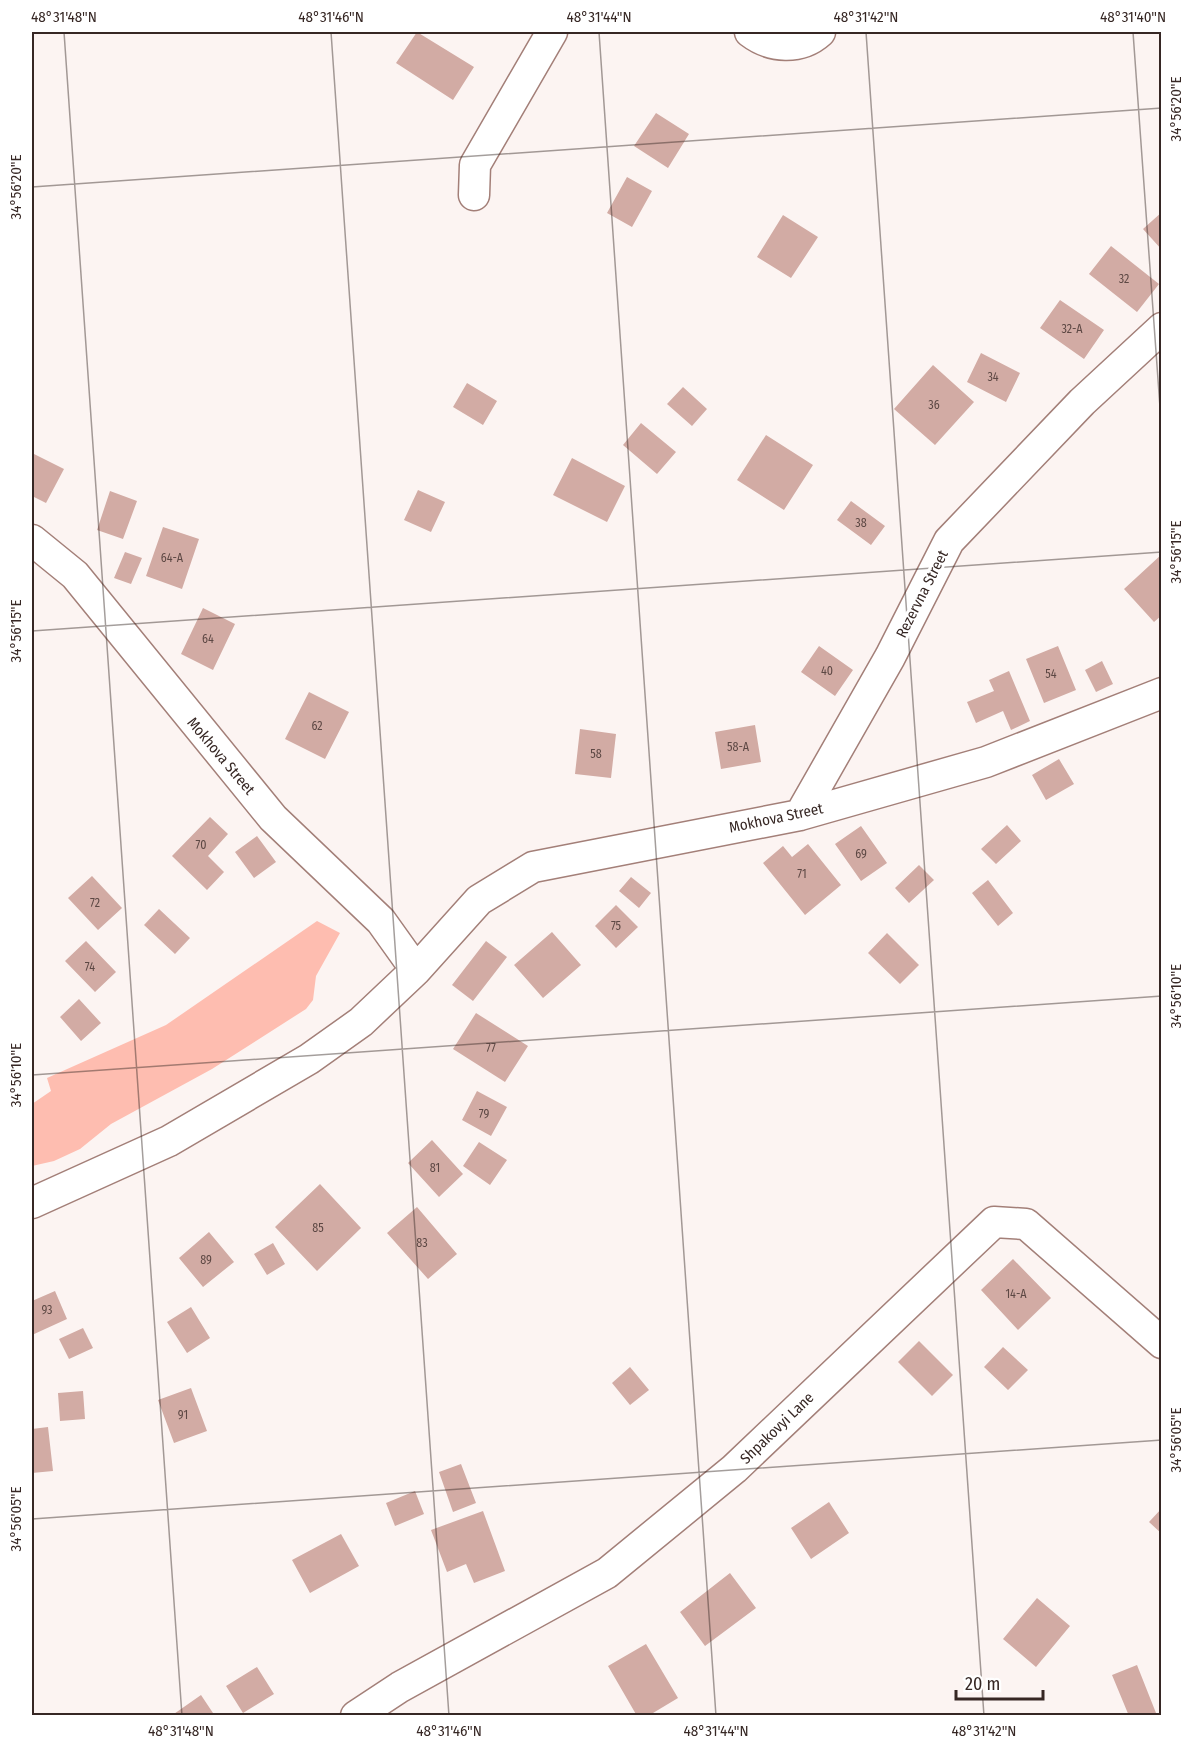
<svg xmlns="http://www.w3.org/2000/svg" width="1193" height="1747" viewBox="0 0 1193 1747" font-family="'Fira Sans Condensed',sans-serif">
<rect width="100%" height="100%" fill="#fcf4f2"/>
<path fill="#febdb0" d="M317,921L340,933L316,976L313,1000L306,1009L212,1069L111,1124L80,1149L54,1161L32,1166V1104L51,1091L47,1078L166,1025Z"/>
<path fill="#d2aba4" d="M417,32L474,67L453,100L396,63Z
M656,113L689,134L668,168L634,146Z
M627,177L652,191L632,227L607,213Z
M1162,212V250L1143,229Z
M783,215L818,237L791,278L757,257Z
M1111,246L1159,284L1137,312L1089,274Z
M1060,300L1104,330L1084,359L1040,328Z
M981,353L1020,373L1006,402L967,382Z
M933,365L974,402L935,445L894,409Z
M467,383L497,401L483,425L453,407Z
M683,387L707,409L692,426L667,404Z
M641,423L676,452L657,474L623,445Z
M766,435L813,465L784,510L737,480Z
M32,453L64,469L46,503L32,496Z
M572,458L625,486L607,522L553,495Z
M418,490L445,502L431,532L404,520Z
M110,491L137,501L123,539L97,530Z
M851,501L885,526L871,545L837,520Z
M163,527L199,539L182,589L146,576Z
M125,552L142,558L131,584L114,578Z
M1162,554V615L1154,622L1124,589Z
M203,608L235,624L213,670L181,654Z
M819,646L853,670L835,696L801,672Z
M1058,646L1076,690L1044,703L1026,659Z
M1102,661L1113,684L1096,692L1085,670Z
M1009,671L1030,721L1011,730L1003,711L976,723L967,702L994,691L989,680Z
M309,692L349,712L325,759L285,739Z
M755,725L761,762L721,769L715,732Z
M580,729L616,734L611,778L575,774Z
M1059,759L1074,784L1046,800L1032,775Z
M210,817L228,834L208,856L224,872L207,890L172,856Z
M1007,825L1021,841L996,864L981,849Z
M861,826L887,863L861,881L835,844Z
M257,836L276,862L254,878L235,852Z
M808,844L841,885L805,915L763,863L783,846L792,857Z
M919,865L934,880L909,903L895,888Z
M92,876L122,908L98,930L68,898Z
M631,877L651,893L639,908L619,891Z
M988,880L1013,913L998,926L972,893Z
M616,905L638,927L616,948L595,926Z
M159,909L190,938L175,954L144,925Z
M552,932L581,965L543,998L514,965Z
M887,933L919,965L900,984L868,953Z
M86,941L116,972L95,992L65,961Z
M486,941L507,957L473,1001L452,985Z
M79,999L101,1023L81,1041L60,1017Z
M476,1013L528,1046L505,1082L453,1049Z
M477,1091L507,1107L491,1136L462,1120Z
M432,1140L463,1174L439,1197L408,1163Z
M479,1142L507,1160L490,1185L463,1166Z
M320,1184L361,1228L317,1271L275,1227Z
M417,1207L457,1254L428,1279L387,1233Z
M209,1232L234,1262L203,1287L179,1258Z
M273,1243L285,1264L267,1275L254,1254Z
M1013,1259L1051,1298L1018,1330L981,1290Z
M55,1291L67,1319L32,1335V1301Z
M191,1307L210,1338L187,1353L167,1322Z
M83,1328L93,1348L69,1359L59,1339Z
M919,1341L953,1375L932,1396L898,1362Z
M1003,1347L1028,1370L1008,1390L984,1367Z
M630,1367L649,1390L630,1405L612,1383Z
M191,1388L207,1431L174,1443L158,1400Z
M83,1391L85,1419L60,1421L58,1393Z
M48,1427L53,1471L32,1473V1429Z
M461,1464L476,1503L453,1512L439,1472Z
M415,1491L424,1514L395,1526L386,1503Z
M829,1502L849,1533L811,1559L791,1528Z
M1162,1508V1534L1149,1522Z
M483,1511L505,1571L474,1583L466,1564L447,1572L431,1530Z
M341,1534L359,1566L310,1593L292,1560Z
M730,1573L756,1608L705,1646L680,1612Z
M1037,1598L1070,1626L1036,1667L1003,1639Z
M646,1644L678,1698L648,1716H637L608,1666Z
M1137,1665L1156,1713L1150,1716H1129L1112,1675Z
M257,1667L274,1694L243,1713L226,1686Z
M201,1695L215,1716H171Z"/>
<g fill="none" stroke-linecap="round" stroke-linejoin="round">
<g stroke="#a37f78" stroke-width="33">
<path id="minor" d="M750,32C771,48 800,50 820,32
M474,195L475,165L552,32
M32,540L75,575L273,818L381,921L416,970
M800,815L890,657L949,541L1082,402L1162,328
M32,1203L169,1141L309,1059L361,1022L416,970L479,900L533,867L800,815L986,762L1162,693
M356,1716L400,1687L607,1573L734,1469L994,1222L1026,1224L1162,1343"/>
</g>
<use href="#minor" stroke="#fff" stroke-width="30"/>
</g>
<path fill="none" stroke="#362724" stroke-width="1.5" stroke-opacity="0.45" d="M64,32L182,1716M331,32L449,1716M599,32L716,1716M866,32L984,1716M1133,32L1162,435M32,187L1162,108M32,631L1162,552M32,1075L1162,996M32,1519L1162,1440"/>
<g text-anchor="middle" stroke-width="6" stroke-linejoin="round" paint-order="stroke">
<g font-size="12" fill="#5d4844">
<text x="1124" y="283">32</text>
<text x="1072" y="333">32-А</text>
<text x="993" y="381">34</text>
<text x="934" y="409">36</text>
<text x="861" y="527">38</text>
<text x="172" y="562">64-А</text>
<text x="208" y="643">64</text>
<text x="827" y="675">40</text>
<text x="1051" y="678">54</text>
<text x="317" y="730">62</text>
<text x="738" y="751">58-А</text>
<text x="596" y="758">58</text>
<text x="201" y="849">70</text>
<text x="861" y="858">69</text>
<text x="802" y="878">71</text>
<text x="95" y="907">72</text>
<text x="616" y="930">75</text>
<text x="90" y="971">74</text>
<text x="491" y="1052">77</text>
<text x="484" y="1118">79</text>
<text x="435" y="1172">81</text>
<text x="318" y="1232">85</text>
<text x="422" y="1247">83</text>
<text x="206" y="1264">89</text>
<text x="1016" y="1298">14-А</text>
<text x="47" y="1314">93</text>
<text x="183" y="1419">91</text>
</g>
<g font-size="15" fill="#362724" stroke="#fff">
<text transform="translate(922 594) rotate(-63)" y="5">Rezervna Street</text>
<text transform="translate(221 756) rotate(50)" y="5">Mokhova Street</text>
<text transform="translate(776 818) rotate(-12)" y="5">Mokhova Street</text>
<text transform="translate(777 1428) rotate(-44)" y="5">Shpakovyi Lane</text>
</g>
</g>
<rect width="1193" height="1747" fill="none" stroke="#ffffff" stroke-width="66"/>
<path d="M956 1690v9h87v-9" fill="none" stroke="#362724" stroke-width="3"/>
<text x="965" y="1690" font-size="18" fill="#362724" stroke="#ffffff" stroke-width="4.5" paint-order="stroke">20 m</text>
<rect x="33" y="33" width="1127" height="1681" fill="none" stroke="#362724" stroke-width="2"/>
<g font-size="15" text-anchor="middle" fill="#362724">
<text x="64" y="22">48°31'48"N</text>
<text x="331" y="22">48°31'46"N</text>
<text x="599" y="22">48°31'44"N</text>
<text x="866" y="22">48°31'42"N</text>
<text x="1133" y="22">48°31'40"N</text>
<text transform="translate(1176 109) rotate(-90)" y="5">34°56'20"E</text>
<text transform="translate(16 187) rotate(-90)" y="5">34°56'20"E</text>
<text transform="translate(1176 552) rotate(-90)" y="5">34°56'15"E</text>
<text transform="translate(16 631) rotate(-90)" y="5">34°56'15"E</text>
<text transform="translate(1176 996) rotate(-90)" y="5">34°56'10"E</text>
<text transform="translate(16 1075) rotate(-90)" y="5">34°56'10"E</text>
<text transform="translate(1176 1440) rotate(-90)" y="5">34°56'05"E</text>
<text transform="translate(16 1519) rotate(-90)" y="5">34°56'05"E</text>
<text x="181" y="1736">48°31'48"N</text>
<text x="449" y="1736">48°31'46"N</text>
<text x="716" y="1736">48°31'44"N</text>
<text x="984" y="1736">48°31'42"N</text>
</g>
</svg>
